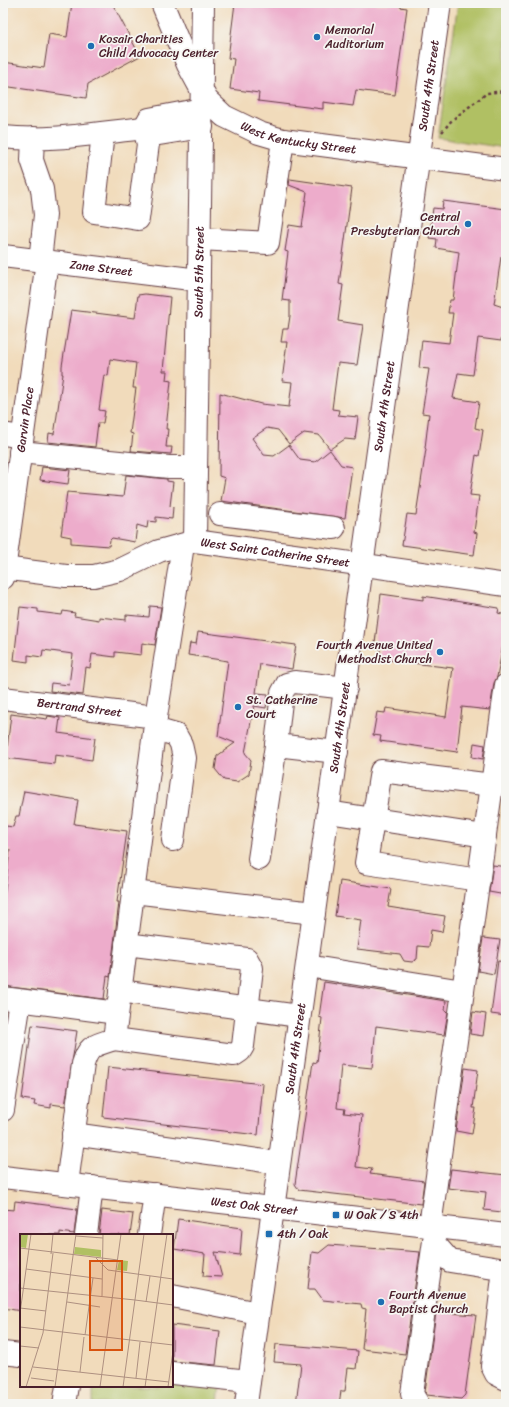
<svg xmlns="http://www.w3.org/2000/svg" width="509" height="1407" viewBox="0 0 509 1407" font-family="Sriracha,sans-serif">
<rect width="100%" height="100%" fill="#f6f6f2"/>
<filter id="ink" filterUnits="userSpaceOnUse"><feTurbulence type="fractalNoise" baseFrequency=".025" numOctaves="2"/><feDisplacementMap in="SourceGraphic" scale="8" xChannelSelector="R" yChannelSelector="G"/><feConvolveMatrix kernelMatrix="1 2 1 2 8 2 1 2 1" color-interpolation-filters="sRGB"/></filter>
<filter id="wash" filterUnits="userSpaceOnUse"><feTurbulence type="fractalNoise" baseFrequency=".012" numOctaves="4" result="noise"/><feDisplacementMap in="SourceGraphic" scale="16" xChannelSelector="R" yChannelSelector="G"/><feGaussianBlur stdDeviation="0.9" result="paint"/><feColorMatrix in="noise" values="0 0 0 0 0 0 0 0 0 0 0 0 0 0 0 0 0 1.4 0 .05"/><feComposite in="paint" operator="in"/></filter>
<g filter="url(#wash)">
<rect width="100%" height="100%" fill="#f1dbbb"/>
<path fill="#b0c063" stroke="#7d7047" d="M458,3H506V148L438,138Z
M172,1378L220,1384L218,1404H93V1386H172Z"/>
<g id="blocks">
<path fill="#edaccb" d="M72,3H112L140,56L88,84L86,98L3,86V62L44,68L49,34L67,37Z
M235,3L401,4L400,7L407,8L395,95L356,90L353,106L323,102V109L258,101L259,93L230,89L234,59L228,58Z
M290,179L352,188L339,284L343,285L338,321L363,325L357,365L338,363L332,409L339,410L338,415L358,417L355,440L345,439L330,449L319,435L304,433L289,444L278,430L267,428L252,438L264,455L274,456L289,445L300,460L315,462L330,450L341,465L352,467L345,518L221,501L225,478L219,476L220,393L261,404L289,407L292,382L282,381L287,342H281L283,329H288L290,316V301L282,300L288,252L285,251L289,225L302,227L307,192L289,185Z
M443,201L506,209V258L501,257L494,304L506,308L501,341L478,338L473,375L458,373L453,398L479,402L475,428L483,430L479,456L476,455L470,495L479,496L474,532L477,533L474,555L402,545L407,514L416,515L426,449L425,448L429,414L422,413L429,369L419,368L422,340L449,343L453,313H448L450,300H453L459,252L436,248L437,239L429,238L433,208L442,209Z
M145,294L170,297L163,371H167L166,380L171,381L166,429H168L166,447H172L171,454L131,451L133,434L130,433L136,388H133L136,363L110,359L108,376L104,375L99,410L105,411L103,423H98L95,447L48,442L49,433L54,434L55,429L63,374H62V366L71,310L135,318L138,295Z
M42,467L70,470L68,484L40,480Z
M126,475L167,479V481L173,482L170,506L173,507L172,519L156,517V522L148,521L147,528L137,525L135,542L112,538L110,540L109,546L71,543V537L61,535L67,492L123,497Z
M381,594L423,600V596L499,608L498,613L506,615L502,651L497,677L494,683L490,710L462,707L457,752L380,741L381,736L373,735L377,712L385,713L386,708L446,717L453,668L379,659L381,643H375Z
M150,606L161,607L155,645L142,643L141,655L115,652V657L92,654L90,668L86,667L83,695L50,691L51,683L69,685L73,654L43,650L42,657L28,655V662L14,660L20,607L38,609V612L62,615L63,611L75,613L74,616L99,620V617L126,620V615L149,617Z
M198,632L296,645L292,669L260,664L256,693L268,694L266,708L254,706L245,753L251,760L249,774L237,782L224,780L215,769L217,756L235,743L218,736L228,661L188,655L190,643L196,644Z
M11,714L47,719L48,716L60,718L58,733L95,738L92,760L55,755L54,764L6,758Z
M474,743L485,745L483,759L472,757Z
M24,791L78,800L74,824L127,831L117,902H119L110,977L107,976L104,999L3,986V906L10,850L3,849V845L6,826L13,827L16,816H19Z
M493,865L506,867V895L489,892Z
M340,881L391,889L388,907L445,916L442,932L431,930L429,947L418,946L417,959L412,962L404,961L400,954L357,949L361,920L335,916Z
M483,938L500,940L494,974L478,971Z
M498,961L506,962V1016L491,1014Z
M324,982L446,1001L445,1011L448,1012L444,1035L376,1026L372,1068L341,1065L337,1108L345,1109L344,1113L362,1115L356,1167L372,1169L370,1174L424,1181L421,1204L299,1190L295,1184L313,1062L317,1063L322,1018L319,1017Z
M473,1012L486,1014L483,1036L470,1034Z
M32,1025L77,1031L65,1106L51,1104V1108L34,1105L35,1101L22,1099Z
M108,1067L263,1084L258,1135L103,1117Z
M465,1068L478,1070L473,1108H476L472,1134L456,1131Z
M451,1169L506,1175L502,1212L484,1210L486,1192L448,1188Z
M15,1201L77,1209L74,1234L60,1232V1235H21V1311L3,1308V1209L14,1210Z
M102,1210L133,1214L130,1235H99Z
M178,1219L242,1228L240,1255L215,1252L222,1277L203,1276L205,1254L174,1249Z
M329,1245L420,1252L405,1354L362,1349L366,1309L362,1308L361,1304L323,1300L315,1289H308L312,1252L319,1253Z
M436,1312L476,1315L465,1395L461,1399L427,1395L425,1392Z
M172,1325L220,1331L216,1365L172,1361Z
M276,1344L358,1351L356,1369L348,1368L345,1391H341L339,1404H296L301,1364L274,1362Z"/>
</g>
</g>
<g filter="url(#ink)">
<use href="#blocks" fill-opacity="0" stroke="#633b41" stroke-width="1"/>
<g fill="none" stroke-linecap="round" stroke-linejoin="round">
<g stroke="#633b41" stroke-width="24">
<g id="minor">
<path id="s1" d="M162,3L188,65L207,100L224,116L259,133L283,140L506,169"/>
<path d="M103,133L94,212L138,219L148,144L144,128L149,119L202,109"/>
<path d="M3,137C49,142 98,133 144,128L153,135L202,127"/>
<path d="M33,138L32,160L42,189L45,215L40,261"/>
<path d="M200,239L268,243L283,140"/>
<path id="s2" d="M3,256L199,280"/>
<path d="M3,434L22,437"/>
<path d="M20,452L169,467H196"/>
<path d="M220,514L334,528"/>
<path id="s3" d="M195,541L203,3"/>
<path id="s4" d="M3,568L66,576H94L120,570L159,551L195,541L506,585"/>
<path id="s5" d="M3,578L47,261"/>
<path id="s6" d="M3,698L156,717"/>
<path d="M155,729L176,735L181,744L184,758L173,840"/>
<path d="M276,745L337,752"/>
<path d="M328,812L485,836"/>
<path d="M259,859L276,745L282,693L287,684L295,682L346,688"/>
<path d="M479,880L366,863L381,771L492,785"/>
<path d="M133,892L314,913"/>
<path d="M307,966L463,991"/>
<path d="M120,991L299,1016"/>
<path d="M3,998L117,1013"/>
<path d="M114,1039L234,1055L240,1051L243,1046L252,968L247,959L126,944"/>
<path d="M3,1110L20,1001"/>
<path d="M73,1134L279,1163"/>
<path d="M67,1184L83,1064C89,1044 95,1046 114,1039L156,717L183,545"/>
<path d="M430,1226L506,685"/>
<path d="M86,1235L92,1187"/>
<path d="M149,1235L155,1194"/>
<path d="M434,1243L450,1261L506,1270"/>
<path d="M504,1269L492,1366L496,1374L506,1379"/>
<path d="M172,1296L258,1313"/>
<path d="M3,1353L21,1355"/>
<path d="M172,1373L249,1381"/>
<path d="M64,1404L67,1386"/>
<path d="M418,1404L412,1394L436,1227"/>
</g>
</g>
<g stroke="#633b41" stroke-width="24">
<g id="major">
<path id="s7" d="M3,1177L506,1235"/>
<path id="s8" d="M246,1404L440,3"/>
</g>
</g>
<path stroke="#633b41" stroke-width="2.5" stroke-dasharray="3 3" stroke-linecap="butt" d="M506,67L503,75L506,100
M442,132L452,120L487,93L506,91"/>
<use href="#minor" stroke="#fff" stroke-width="22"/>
<use href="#major" stroke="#fff" stroke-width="22"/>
</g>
</g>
<g fill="#1f6fb2" stroke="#f6f6f2" stroke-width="1.5">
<circle cx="317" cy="37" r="4"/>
<circle cx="91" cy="46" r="4"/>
<circle cx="468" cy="224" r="4"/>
<circle cx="440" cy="652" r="4"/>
<circle cx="238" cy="707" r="4"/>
<rect x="332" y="1211" width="8" height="8" rx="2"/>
<rect x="265" y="1230" width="8" height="8" rx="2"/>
<circle cx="381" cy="1302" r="4"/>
</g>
<g text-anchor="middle" stroke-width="3.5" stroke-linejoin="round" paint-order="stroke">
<g font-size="12" fill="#4a1f2b" stroke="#f6f6f2" text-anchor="start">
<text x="325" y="34">Memorial<tspan x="325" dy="14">Auditorium</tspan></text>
<text x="99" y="43">Kosair Charities<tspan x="99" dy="14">Child Advocacy Center</tspan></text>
<text x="460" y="221" text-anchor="end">Central<tspan x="460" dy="14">Presbyterian Church</tspan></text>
<text x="432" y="649" text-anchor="end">Fourth Avenue United<tspan x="432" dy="14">Methodist Church</tspan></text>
<text x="246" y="704">St. Catherine<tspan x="246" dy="14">Court</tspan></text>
<text x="344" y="1219">W Oak / S 4th</text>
<text x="277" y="1238">4th / Oak</text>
<text x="389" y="1299">Fourth Avenue<tspan x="389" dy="14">Baptist Church</tspan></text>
</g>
<g font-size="12" fill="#4a1f2b" stroke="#f6f6f2">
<text dy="4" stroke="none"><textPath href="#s8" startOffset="1331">South 4th Street</textPath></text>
<text dy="4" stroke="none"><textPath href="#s1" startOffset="209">West Kentucky Street</textPath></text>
<text dy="4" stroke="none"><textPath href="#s2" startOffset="99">Zane Street</textPath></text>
<text dy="4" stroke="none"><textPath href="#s3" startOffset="269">South 5th Street</textPath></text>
<text dy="4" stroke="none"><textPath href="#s8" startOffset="1007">South 4th Street</textPath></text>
<text dy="4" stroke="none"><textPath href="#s5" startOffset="160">Garvin Place</textPath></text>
<text dy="4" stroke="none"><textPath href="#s4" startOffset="280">West Saint Catherine Street</textPath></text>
<text dy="4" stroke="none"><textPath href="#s6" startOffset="77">Bertrand Street</textPath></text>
<text dy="4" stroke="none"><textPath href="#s8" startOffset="683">South 4th Street</textPath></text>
<text dy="4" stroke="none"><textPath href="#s8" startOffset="359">South 4th Street</textPath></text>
<text dy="4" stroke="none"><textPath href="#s7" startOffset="253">West Oak Street</textPath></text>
</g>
</g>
<g transform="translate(20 1234)">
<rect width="153" height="153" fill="#f1dbbb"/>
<path d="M0,0H8L6,14L0,13ZM55,13L81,16V23L54,20ZM99,26L108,27L107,37L97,36Z" fill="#b0c063"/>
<path fill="none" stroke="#ae9081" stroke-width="1" d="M56,2L83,4M0,14L98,26M31,20L33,0M76,24L88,36L153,45M6,35L82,45M0,54L115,66M82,62L83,0M115,66L153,71M47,68L80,73M126,68L130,42M0,74L26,77M0,79L11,0M0,93L153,111M65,101L73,44M0,112L19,114M13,133L149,148M60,138L64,103M11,144L34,147M116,144L120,108M6,153L23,99L33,19M35,153L56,0M80,153L101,0M103,153L124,0M125,153L147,0M148,153L153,117"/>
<path fill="#d8530f" fill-opacity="0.15" stroke="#d8530f" stroke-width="2" d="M70,27H102V116H70Z"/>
<rect width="153" height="153" fill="none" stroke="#4a1f2b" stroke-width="2"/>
</g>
<rect width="509" height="1407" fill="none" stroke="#f6f6f2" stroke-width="16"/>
</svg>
